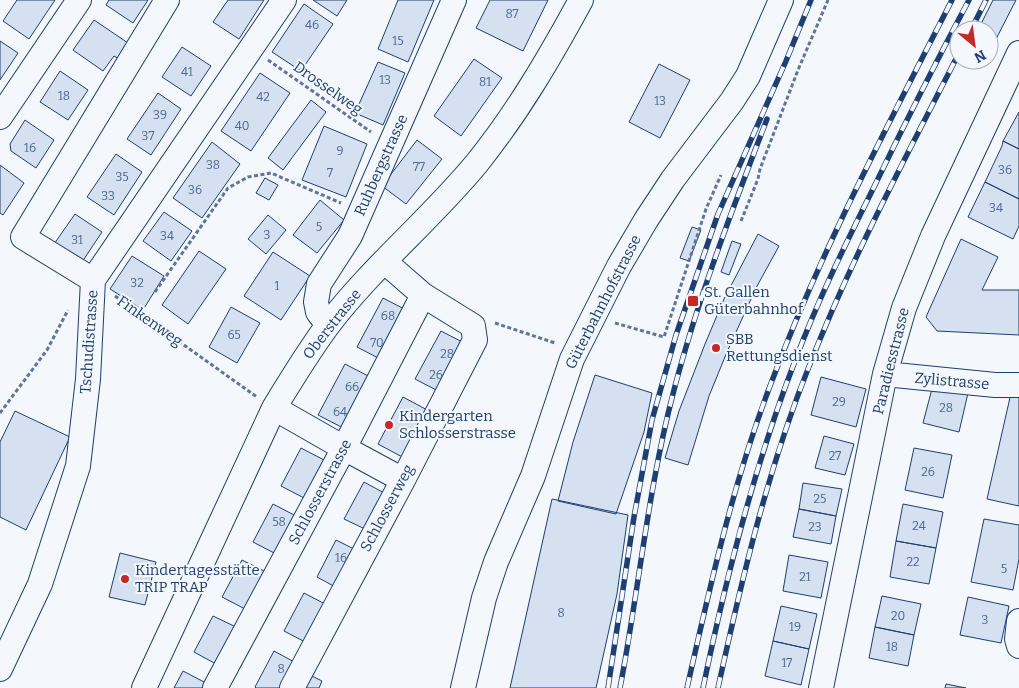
<svg xmlns="http://www.w3.org/2000/svg" width="1019" height="688" viewBox="0 0 1019 688" font-family="Bitter,serif">
<rect width="100%" height="100%" fill="#f4f7fb"/>
<path fill="#d5e0f0" stroke="#1d3f73" d="M17,0H55L29,39L3,21Z
M109,0H148L133,23L106,5Z
M228,0H264L239,39L213,22Z
M313,0H347L337,16Z
M398,0H434L408,62L378,49Z
M490,0H548L523,51L476,28Z
M993,0H1016L993,45L989,43V30H978Z
M304,4L333,24L301,71L272,52Z
M94,20L134,47L124,62L114,56L103,71L73,50Z
M0,41L18,53L0,80Z
M182,47L211,66L191,96L162,77Z
M474,59L502,78L461,136L434,116Z
M378,62L405,73L383,125L355,113Z
M659,64L690,80L660,138L629,122Z
M60,71L88,90L68,120L40,102Z
M260,73L290,93L251,151L221,131Z
M158,93L181,109L151,155L127,139Z
M311,100L326,112L283,170L268,158Z
M1019,112V149L1003,141Z
M25,120L54,140L36,168L11,151L10,144Z
M324,126L367,144L346,197L302,180Z
M417,140L442,159L406,204L382,186Z
M1003,141L1019,149V199L985,182L1002,146Z
M212,142L240,164L202,218L173,198Z
M116,154L142,172L114,215L87,197Z
M0,165L24,183L3,215L0,213Z
M265,178L278,185L269,200L256,193Z
M985,182L1019,199V226L1013,239L968,217Z
M320,200L344,220L317,253L293,235Z
M164,212L192,231L171,261L143,241Z
M75,214L102,232L80,265L52,247Z
M268,215L286,230L266,254L248,239Z
M692,227L701,230L689,261L680,258Z
M758,234L779,246L756,288L727,352L709,396L688,465L665,458L679,411L705,344L724,299Z
M961,239L998,257L982,290H1019V335L937,331L926,317Z
M732,241L741,244L729,275L721,272Z
M199,251L226,269L188,324L162,305Z
M273,252L310,276L281,320L244,296Z
M132,256L164,276L143,310L110,289Z
M383,298L410,312L384,361L357,347Z
M231,307L260,323L237,363L209,347Z
M441,331L468,345L442,393L415,379Z
M345,364L374,379L347,430L318,415Z
M595,375L652,393L644,432L616,514L558,501L573,442Z
M821,377L866,389L856,427L811,415Z
M933,385L968,393L959,432L923,423Z
M1011,393L1019,395V506L987,499Z
M403,397L431,412L406,459L378,444Z
M15,411L70,437L26,530L0,517V442Z
M824,436L854,444L845,475L815,468Z
M301,448L324,460L304,498L281,486Z
M914,448L952,455L943,498L905,490Z
M364,482L386,494L367,530L344,519Z
M803,483L842,489L836,516L799,509Z
M552,499L628,515L617,594L596,688H510Z
M273,504L296,516L276,554L253,542Z
M903,504L943,512L936,548L896,541Z
M799,509L836,516L831,544L793,537Z
M984,519L1019,525V559L1013,590L971,582Z
M336,540L358,551L339,589L317,577Z
M896,541L936,548L929,584L890,577Z
M120,553L156,562L145,605L109,597Z
M789,555L828,562L821,598L783,591Z
M242,560L264,571L245,609L222,597Z
M304,593L327,605L307,643L284,631Z
M882,596L921,604L914,635L875,627Z
M968,597L1009,606L1001,643L960,635Z
M781,606L817,614L809,649L773,641Z
M213,616L236,627L216,664L194,652Z
M875,627L914,635L908,666L869,658Z
M773,641L809,649L801,685L765,676Z
M274,651L298,664L285,688H256L255,687Z
M183,671L206,683L204,688H174Z
M308,674L322,681L319,688H300Z
M946,684L966,688H945Z"/>
<g fill="none" stroke-linecap="round" stroke-linejoin="round">
<g stroke="#1d3f73" stroke-width="26">
<path id="minor" d="M0,117L79,0
M93,280L23,237L167,0
M328,325L318,312L316,302L319,284L350,236L454,0
M885,374L995,385H1019
M274,408L344,448L403,480
M1019,621L1017,639L1019,646
M0,669L40,584L78,466L88,379L93,280L284,0
M144,688L274,408C291,380 308,352 328,325C372,267 430,220 477,163C518,112 550,57 581,0
M215,688L344,448L423,295
M292,688L403,480L475,340L473,326L423,295L385,262
M463,688L484,598L496,562L533,476L572,359L619,266L646,220L673,179L732,101L748,76L781,0
M821,688L885,374L904,308L933,236L1019,53"/>
</g>
<path stroke="#5e769c" stroke-width="3" stroke-dasharray="4 2.5" stroke-linecap="butt" d="M268,60L371,132
M741,221L758,179L760,169L798,70L828,0
M155,292L228,188L248,177L271,173L341,203
M115,296L257,397
M495,323L555,343
M615,323L664,337L706,209L721,175
M0,413L47,350L68,310"/>
<use href="#minor" stroke="#f4f7fb" stroke-width="24"/>
<g stroke="#1d3f73" stroke-width="5.5">
<path id="rail" d="M971,30L986,0
M608,688L634,517L652,420L676,335L718,214L786,61L811,0
M620,688C639,589 648,488 674,390C698,298 733,208 767,119
M687,688C710,586 733,483 770,386C820,252 887,127 952,0
M703,688C726,577 754,467 795,361C817,302 845,245 873,189C904,125 936,62 969,0
M718,688C742,578 768,468 810,364C852,257 907,155 959,53"/>
</g>
<use href="#rail" stroke="#f4f7fb" stroke-width="4" stroke-dasharray="11" stroke-linecap="butt"/>
</g>
<g fill="#c62828" stroke="#f4f7fb" stroke-width="2">
<rect x="687" y="295" width="12" height="12" rx="2.5"/>
<circle cx="716" cy="348" r="5"/>
<circle cx="389" cy="425" r="5"/>
<circle cx="125" cy="579" r="5"/>
</g>
<g text-anchor="middle" stroke-width="4" stroke-linejoin="round" paint-order="stroke">
<g font-size="12" fill="#4b6792">
<text x="512" y="18">87</text>
<text x="312" y="29">46</text>
<text x="398" y="45">15</text>
<text x="187" y="76">41</text>
<text x="385" y="84">13</text>
<text x="485" y="86">81</text>
<text x="64" y="100">18</text>
<text x="263" y="101">42</text>
<text x="660" y="105">13</text>
<text x="160" y="119">39</text>
<text x="242" y="130">40</text>
<text x="148" y="140">37</text>
<text x="30" y="152">16</text>
<text x="340" y="155">9</text>
<text x="213" y="169">38</text>
<text x="419" y="171">77</text>
<text x="1005" y="174">36</text>
<text x="330" y="177">7</text>
<text x="122" y="181">35</text>
<text x="195" y="194">36</text>
<text x="108" y="200">33</text>
<text x="996" y="212">34</text>
<text x="319" y="231">5</text>
<text x="267" y="239">3</text>
<text x="167" y="240">34</text>
<text x="77" y="244">31</text>
<text x="137" y="287">32</text>
<text x="277" y="290">1</text>
<text x="388" y="320">68</text>
<text x="234" y="339">65</text>
<text x="377" y="347">70</text>
<text x="447" y="358">28</text>
<text x="436" y="379">26</text>
<text x="352" y="391">66</text>
<text x="839" y="406">29</text>
<text x="946" y="412">28</text>
<text x="340" y="416">64</text>
<text x="835" y="460">27</text>
<text x="928" y="476">26</text>
<text x="820" y="503">25</text>
<text x="279" y="526">58</text>
<text x="919" y="530">24</text>
<text x="815" y="531">23</text>
<text x="341" y="562">16</text>
<text x="913" y="566">22</text>
<text x="1004" y="573">5</text>
<text x="805" y="581">21</text>
<text x="561" y="617">8</text>
<text x="898" y="620">20</text>
<text x="985" y="624">3</text>
<text x="795" y="631">19</text>
<text x="892" y="651">18</text>
<text x="787" y="667">17</text>
<text x="281" y="673">8</text>
</g>
<g font-size="15" fill="#1d3f73" stroke="#f4f7fb">
<text transform="translate(328 88) rotate(35)" y="5">Drosselweg</text>
<text transform="translate(381 165) rotate(-66)" y="5">Ruhbergstrasse</text>
<text transform="translate(603 302) rotate(-63)" y="5">Güterbahnhofstrasse</text>
<text transform="translate(150 321) rotate(35)" y="5">Finkenweg</text>
<text transform="translate(332 324) rotate(-52)" y="5">Oberstrasse</text>
<text transform="translate(89 342) rotate(-86)" y="5">Tschudistrasse</text>
<text transform="translate(891 361) rotate(-76)" y="5">Paradiesstrasse</text>
<text transform="translate(952 381) rotate(5)" y="5">Zylistrasse</text>
<text transform="translate(320 492) rotate(-62)" y="5">Schlosserstrasse</text>
<text transform="translate(387 508) rotate(-62)" y="5">Schlosserweg</text>
</g>
<g font-size="15" fill="#1d3f73" stroke="#f4f7fb" text-anchor="start">
<text x="704" y="297">St. Gallen<tspan x="704" dy="17">Güterbahnhof</tspan></text>
<text x="726" y="344">SBB<tspan x="726" dy="17">Rettungsdienst</tspan></text>
<text x="399" y="421">Kindergarten<tspan x="399" dy="17">Schlosserstrasse</tspan></text>
<text x="135" y="575">Kindertagesstätte<tspan x="135" dy="17">TRIP TRAP</tspan></text>
</g>
</g>
<g transform="translate(974 45) rotate(151)"><circle r="24" fill="#f4f7fb" stroke="#9eadc5"/>
<path d="M0-4L9 19L0 12L-9 19Z" fill="#c62828"/>
<text y="-8" font-size="14" font-weight="bold" text-anchor="middle" fill="#1d3f73">N</text>
</g>
</svg>
